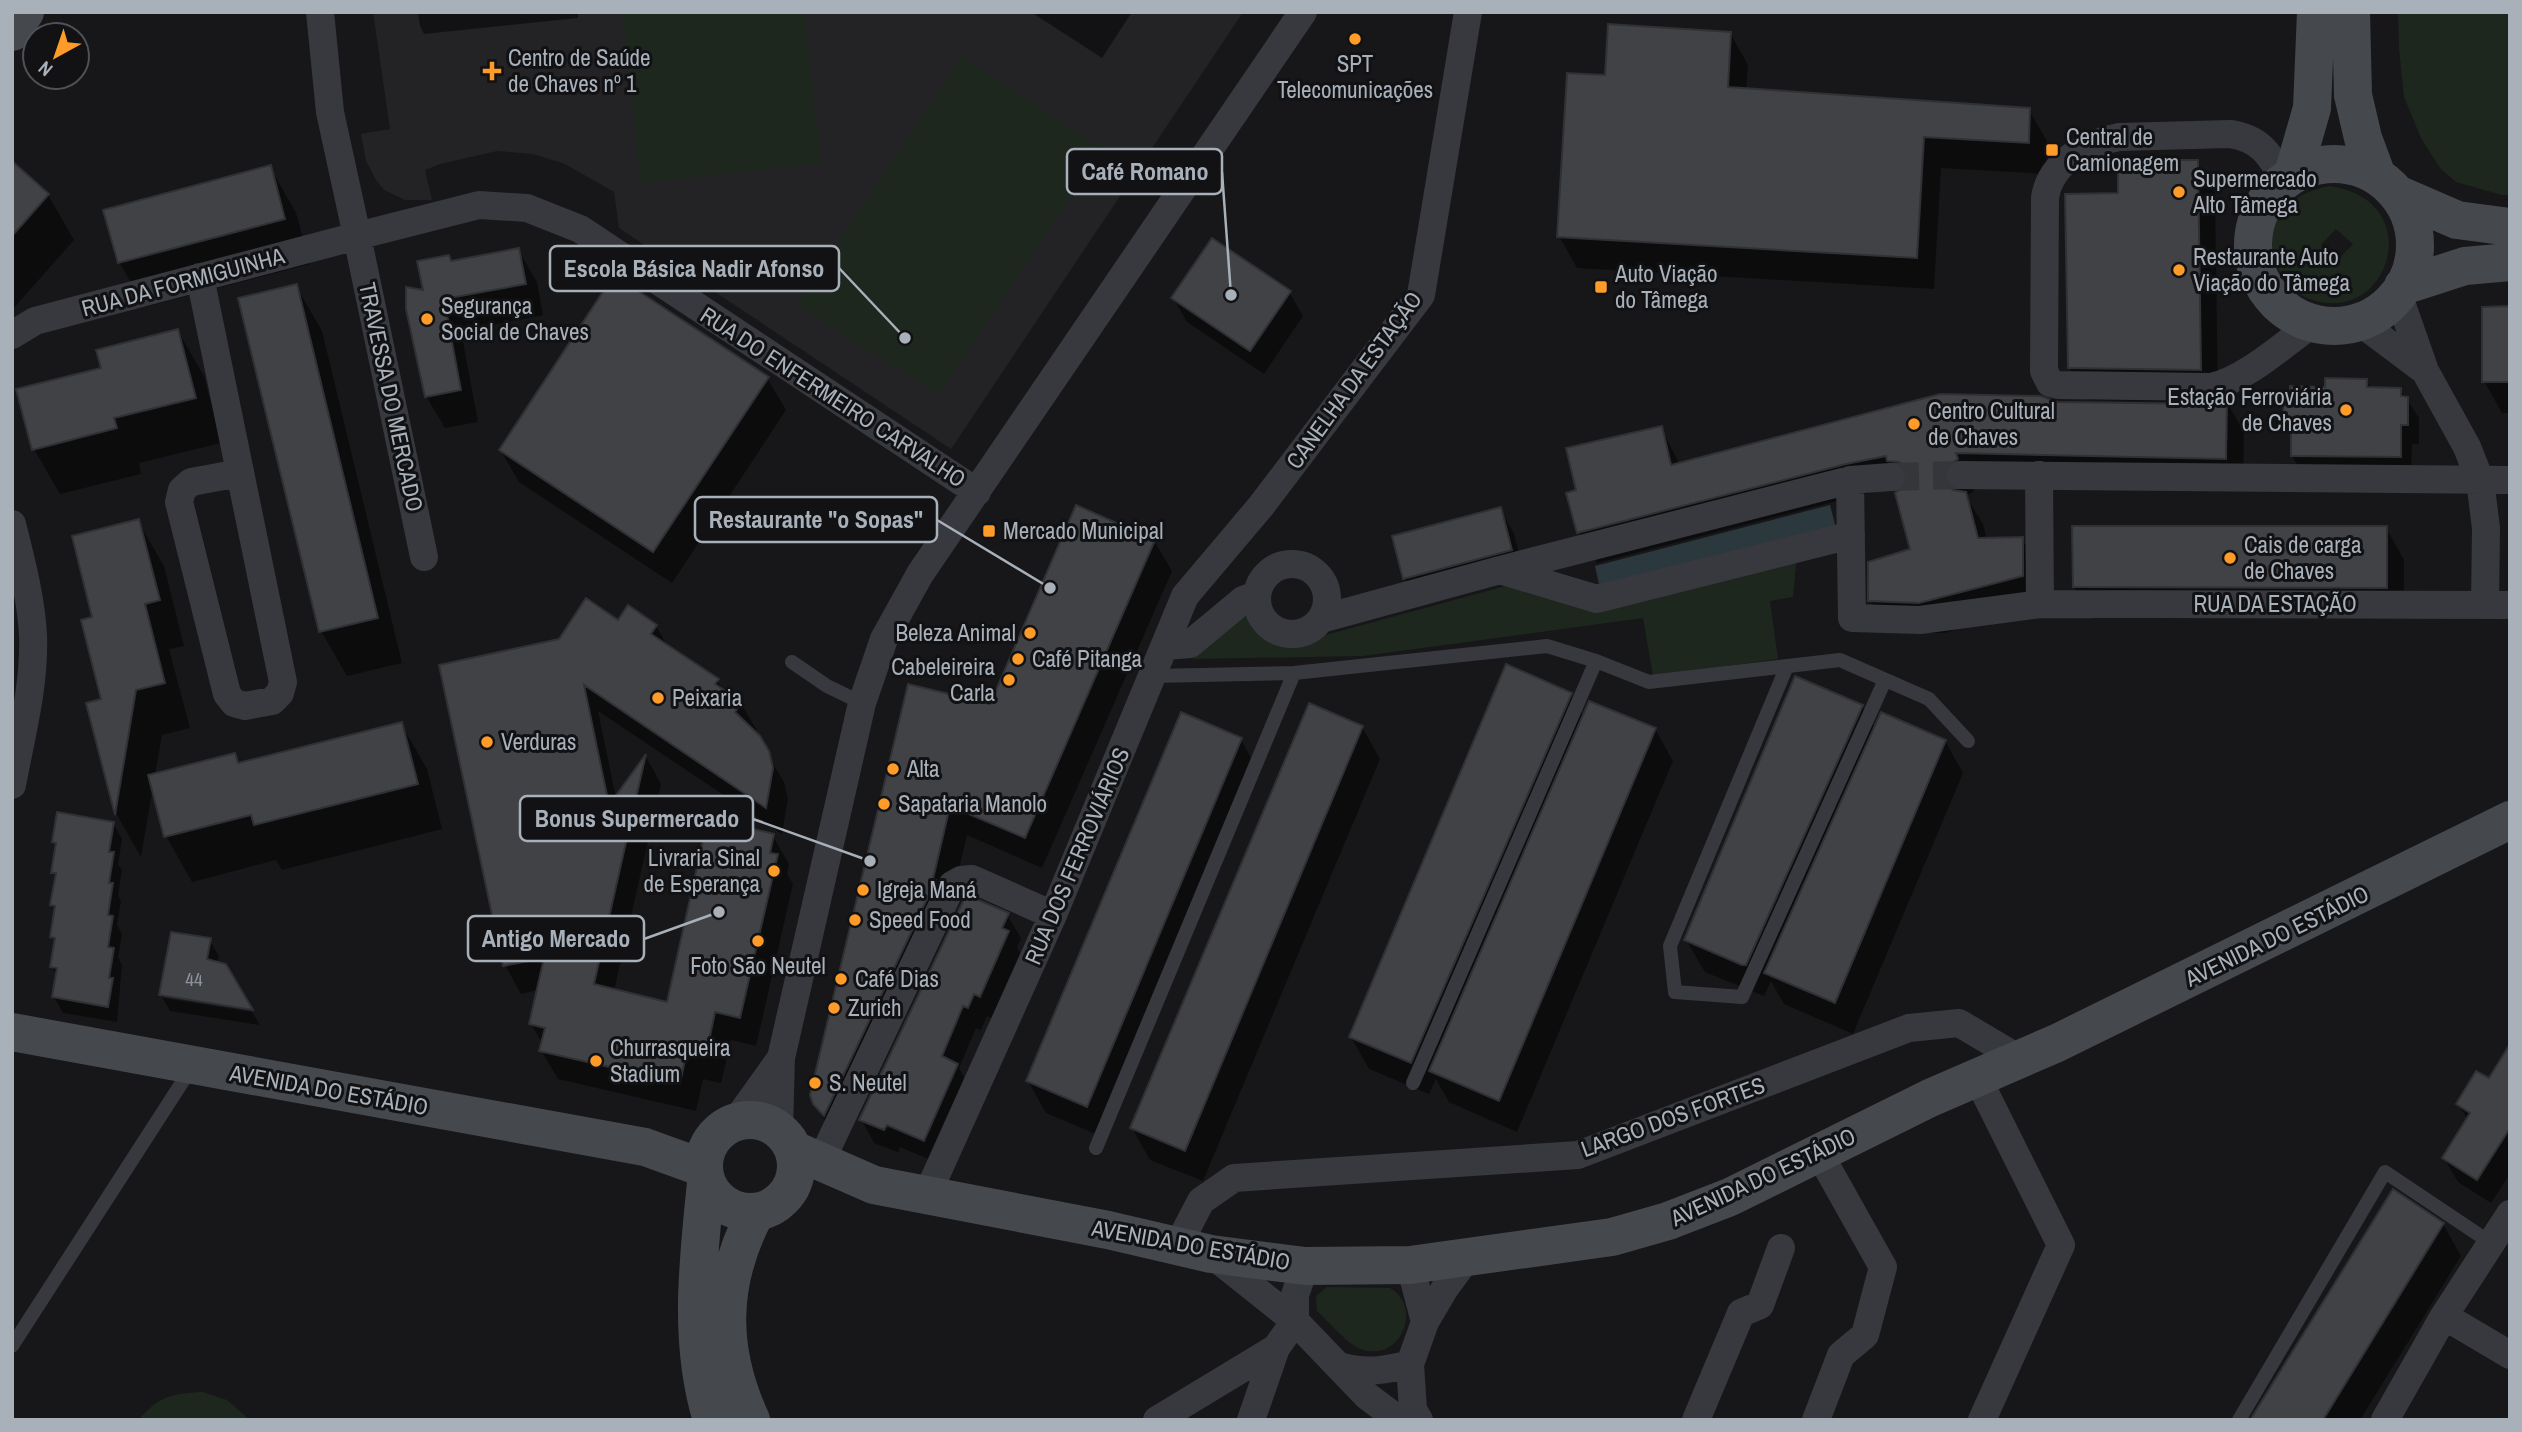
<svg xmlns="http://www.w3.org/2000/svg" width="2522" height="1432" viewBox="0 0 2522 1432" font-family="'Archivo Narrow',sans-serif">
<rect width="100%" height="100%" fill="#171719"/>
<path fill="#232326" d="M373,12H1243L951,449L619,228L614,192L565,164L533,154L497,151L440,164L425,170L432,200H405L384,190L376,180L366,161L361,134L390,129Z"/>
<path fill="#1e271e" fill-rule="evenodd" d="M622,12H804L821,163L641,183Z
M2398,12H2510V195H2502L2456,182L2440,168L2421,138L2404,97L2399,48Z
M963,57L1102,148L938,395L798,304Z
M2330,186C2429,201 2389,325 2313,300C2301,296 2291,290 2284,279C2254,234 2282,194 2330,186ZM2336,229L2353,244L2337,261L2321,245Z
M1797,553L1793,597L1770,601L1778,659L1653,676L1643,618L1363,656L1192,659L1249,605C1260,645 1276,641 1311,639L1517,583L1593,605Z
M1327,1287L1390,1288C1423,1307 1401,1361 1363,1350C1349,1346 1329,1322 1317,1311L1316,1296Z
M203,1392L227,1400L250,1420H138C161,1395 171,1394 203,1392Z"/>
<path fill="#2b383e" d="M1830,505L1836,528L1600,589L1595,566Z"/>
<path fill="#0007" d="M418,12H578V18L424,34L420,26Z
M1031,12H1132L1102,58Z
M1730,33L1748,65L1746,90L2029,110L2047,141L2046,174L1941,168L1934,289L1577,268L1559,236L1606,77Z
M2197,162L2215,193L2218,402L2088,400L2070,368L2067,195H2120Z
M12,163L48,195L74,240L12,310Z
M270,167L296,213L310,264L145,307L119,262Z
M518,250L537,282L543,315L461,331L478,422L445,428L426,396L410,329L408,289L425,293L451,263Z
M296,286L322,331L402,663L347,676L321,631Z
M1289,292L1303,316L1264,374L1187,322L1173,298Z
M2510,308V413H2502L2484,381Z
M178,331L204,376L221,443L139,463L141,474L60,494L34,449L103,369Z
M767,378L786,410L672,583L519,482L501,451Z
M2366,380L2371,389H2400L2419,418V444H2412L2411,476L2304,475L2292,456L2293,436L2285,422L2327,388Z
M2226,401L2244,432L2243,490L1972,483L1974,491L1966,496L1983,524L1987,540L2022,539L2040,570V607L1944,633L1888,632L1870,601L1912,550L1906,486L1864,494L1597,563L1579,532V491L1661,428L1680,465L2058,403L2211,405Z
M1500,509L1514,534L1524,574L1419,603L1405,579L1394,537Z
M138,521L164,566L184,646L169,649L190,728L162,735L155,775L235,755L240,764L401,724L427,769L442,829L282,870L276,860L192,882L166,836L153,786L141,857L117,815L88,704L104,700L95,619Z
M2386,528L2404,560V619H2093L2074,587Z
M1154,541L1172,571L1042,868L967,835L950,908L833,1135L815,1104L991,706Z
M619,622L656,626L668,647L717,680L724,692L741,703L757,731L755,734L784,782L788,798L782,834L598,711L616,798L646,757L661,784L614,991L668,1004L773,836L789,864L787,874L793,884L756,1046L731,1040L721,1083L703,1079L696,1111L558,1079L541,1050L543,1044L531,1024L539,990L521,994L505,965L560,641Z
M1571,694L1584,717L1655,729L1673,761L1517,1132L1449,1102L1436,1079L1429,1094L1369,1069L1351,1037Z
M1862,706L1875,729L1945,741L1963,773L1853,1034L1784,1004L1771,981L1764,996L1705,972L1686,940Z
M1362,727L1380,759L1203,1181L1150,1160L1132,1128Z
M1241,740L1259,772L1105,1138L1046,1113L1028,1081Z
M113,823L122,839L118,864L122,870L118,895L121,901L117,925L122,934L118,957L122,965L117,1022L63,1013L54,997L57,976L52,967L56,943L52,937L56,912L52,905L56,878L53,872L57,847L54,842Z
M1007,915L1021,938L1017,947L1021,955L994,1019L987,1016L981,1030L976,1028L959,1068L970,1088L938,1163L900,1147L898,1152L874,1143L861,1119Z
M209,940L219,956L217,964L164,994L163,998L252,1012L260,1025L170,1011L161,995Z
M2510,1074V1174L2491,1203L2458,1182L2444,1158L2468,1120L2458,1104L2489,1081Z
M2443,1224L2461,1256L2360,1420H2252Z"/>
<path fill="#414246" stroke="#303135" stroke-width="2" d="M1608,24L1731,32L1728,87L2030,108L2029,143L1924,137L1917,258L1557,237L1567,73L1605,75Z
M2118,160H2198L2201,370L2068,368L2065,194L2118,193Z
M12,161L49,194L12,236Z
M271,165L285,219L118,263L103,210Z
M1212,238L1291,291L1250,351L1171,298Z
M519,248L526,284L444,299L461,390L425,397L406,309V287L423,290L417,261L449,255L451,261Z
M614,275L769,377L653,552L499,450Z
M297,284L378,618L319,632L238,298Z
M2510,306V382H2482V307Z
M178,329L196,398L114,418L117,428L32,450L16,389L101,368L96,350Z
M2325,378L2367,379V387L2401,388V396L2408,397V425H2401V457L2291,456V423H2283L2284,395L2290,394V386L2325,387Z
M1940,394L2040,396L2058,402L2211,404L2227,399L2226,459L1956,453L1958,459L1946,467L1944,476L1946,483L1953,490L1966,492L1978,538L2023,537V576L1919,603L1868,601V562L1910,549L1895,493L1906,485L1907,475L1905,468L1899,462L1887,461L1886,456L1846,464L1577,533L1566,493L1576,490L1566,448L1662,426L1671,465Z
M1076,505L1155,540L1025,838L950,806L933,879L936,880L824,1116L813,1104L810,1095L908,684L990,704Z
M1501,507L1512,550L1403,579L1392,536Z
M139,519L160,600L145,604L165,683L136,690L115,815L86,703L101,699L81,620L92,617L72,536Z
M2072,526H2387V588L2073,587Z
M586,598L618,620L628,605L657,625L651,634L719,679L715,684L742,702L735,712L760,736L769,751L773,768L766,808L584,685L609,805L646,754L594,984L667,1002L708,818L774,834L770,853L778,854L740,1018L715,1012L706,1056L687,1051L680,1083L539,1051L545,1028L529,1024L544,958L503,966L439,665L559,639Z
M1506,664L1572,693L1411,1063L1349,1037Z
M1795,676L1863,705L1746,965H1742L1684,940Z
M1589,701L1656,728L1499,1101L1429,1071Z
M1309,703L1363,726L1185,1151L1130,1128Z
M1181,712L1242,738L1087,1107L1026,1081Z
M1881,712L1946,740L1835,1003L1764,973Z
M402,722L418,784L254,825L251,815L164,837L148,775L235,753L238,763Z
M57,812L114,822L109,852H114L109,883H113L108,915L113,916L108,947L114,948L109,978H113L108,1007L52,997L57,968L50,967L55,938L50,937L55,906L50,905L56,873H51L56,843L52,842Z
M969,896L1009,913L1002,928L1009,931L980,997L974,994L968,1008L963,1006L942,1056L958,1064L924,1141L887,1125L884,1130L859,1120L965,897Z
M171,932L211,938L207,959L226,964L253,1010L159,995Z
M2510,1044V1128L2477,1180L2442,1158L2470,1113L2456,1104L2476,1071L2489,1078Z
M2393,1189L2444,1223L2323,1420H2250Z"/>
<g fill="none" stroke-linecap="round" stroke-linejoin="round">
<path stroke="#343639" stroke-width="28" stroke-dasharray="28 14" stroke-linecap="butt" d="M1891,477L1961,475"/>
<path stroke="#37393e" stroke-width="14" d="M792,662L827,686L862,703
M1787,666L1670,946L1675,992L1742,997L1885,680
M1153,676L1294,673L1547,646L1596,661L1649,682L1840,660L1929,699L1968,741
M1413,1083L1596,661
M1096,1148L1294,673
M12,1346L192,1067
M2239,1420L2385,1172L2491,1243"/>
<path stroke="#37393e" stroke-width="28" d="M320,12L330,112L357,236L479,205L527,208L580,229L977,492
M2284,179C2270,155 2260,138 2230,134L2119,137C2087,143 2050,162 2045,198L2044,371L2050,383L2058,385L2211,387C2245,380 2284,344 2312,324
M200,277L283,682L280,693L272,701L245,706L234,703L227,694L179,502L182,490L191,482L240,473
M2398,294L2425,371L2467,447L2480,480L2486,528L2485,605
M2361,323L2425,371
M12,335L35,321L357,236L424,557
M1961,475L2510,480
M1850,480L1852,618L1920,620L2040,604L2039,475
M12,524C21,561 31,597 33,635C35,685 21,736 12,785
M1257 599a35 35 0 1 1 70 0a35 35 0 1 1-70 0Z
M1500,570L1597,599L1851,535
M2040,604L2510,605
M1321,619L1500,570L1850,480L1891,477
M1166,646L1190,644L1243,600L1257,595
M1977,1077L2061,1245L1982,1420
M736,1121L781,1058
M779,1129L781,1058L862,703L884,639L920,574L1303,12
M821,1161L952,885L961,880L972,879L1053,915
M927,1195L1053,915L1185,596L1261,506L1421,295L1468,12
M1177,1247L1201,1201L1234,1178L1578,1155L1909,1028L1959,1023L2018,1058
M1211,1254L1295,1321L1367,1396L1399,1420
M1410,1265L1425,1322
M2444,1316L2510,1355
M1342,1367C1368,1373 1383,1371 1410,1364
M1157,1420L1276,1348
M1251,1420L1276,1348L1295,1321V1295L1305,1266
M1419,1420L1413,1410L1410,1364L1425,1322L1445,1288L1467,1258
M1696,1420L1741,1313L1760,1305L1781,1248
M1816,1420L1841,1355L1865,1335L1883,1267L1819,1153
M2385,1420L2444,1316L2510,1214"/>
<path stroke="#45494e" stroke-width="38" d="M2351,12L2353,95L2363,138L2377,176
M12,32L25,12
M2253 245a81 81 0 1 1 162 0a81 81 0 1 1-162 0Z
M2293,174L2312,108L2316,12
M2397,194L2457,220L2510,227
M2403,286L2465,266L2510,262
M12,1032L645,1147L703,1168
M704 1166a46 46 0 1 1 92 0a46 46 0 1 1-92 0Z
M794,1150L874,1185L1108,1230L1211,1254L1305,1266L1410,1265L1612,1237L1668,1221L1730,1197L1930,1098L2057,1043L2510,820
M706,1183C698,1261 688,1343 712,1420
M751,1420C718,1348 719,1282 756,1212"/>
</g>
<g fill="#ff9c29" stroke="#121214" stroke-width="2.5">
<circle cx="1355" cy="39" r="7"/>
<path d="M488.5 60.5h7v7h7v7h-7v7h-7v-7h-7v-7h7z"/>
<rect x="2045" y="143" width="14" height="14" rx="3.5"/>
<circle cx="2179" cy="192" r="7"/>
<circle cx="2179" cy="270" r="7"/>
<rect x="1594" y="280" width="14" height="14" rx="3.5"/>
<circle cx="427" cy="319" r="7"/>
<circle cx="2346" cy="410" r="7"/>
<circle cx="1914" cy="424" r="7"/>
<rect x="982" y="524" width="14" height="14" rx="3.5"/>
<circle cx="2230" cy="558" r="7"/>
<circle cx="1030" cy="633" r="7"/>
<circle cx="1018" cy="659" r="7"/>
<circle cx="1009" cy="680" r="7"/>
<circle cx="658" cy="698" r="7"/>
<circle cx="487" cy="742" r="7"/>
<circle cx="893" cy="769" r="7"/>
<circle cx="884" cy="804" r="7"/>
<circle cx="774" cy="871" r="7"/>
<circle cx="863" cy="890" r="7"/>
<circle cx="855" cy="920" r="7"/>
<circle cx="758" cy="941" r="7"/>
<circle cx="841" cy="979" r="7"/>
<circle cx="834" cy="1008" r="7"/>
<circle cx="596" cy="1061" r="7"/>
<circle cx="815" cy="1083" r="7"/>
</g>
<g text-anchor="middle" stroke-width="6" stroke-linejoin="round" paint-order="stroke">
<g font-size="19" fill="#8e949d">
<text x="194" y="986">44</text>
</g>
<g font-size="23" fill="#a8b0ba" stroke="#121214" text-anchor="start">
<text x="508" y="66">Centro de Saúde<tspan x="508" dy="26">de Chaves nº 1</tspan></text>
<text x="1355" y="72" text-anchor="middle">SPT<tspan x="1355" dy="26">Telecomunicações</tspan></text>
<text x="2066" y="145">Central de<tspan x="2066" dy="26">Camionagem</tspan></text>
<text x="2193" y="187">Supermercado<tspan x="2193" dy="26">Alto Tâmega</tspan></text>
<text x="2193" y="265">Restaurante Auto<tspan x="2193" dy="26">Viação do Tâmega</tspan></text>
<text x="1615" y="282">Auto Viação<tspan x="1615" dy="26">do Tâmega</tspan></text>
<text x="441" y="314">Segurança<tspan x="441" dy="26">Social de Chaves</tspan></text>
<text x="2332" y="405" text-anchor="end">Estação Ferroviária<tspan x="2332" dy="26">de Chaves</tspan></text>
<text x="1928" y="419">Centro Cultural<tspan x="1928" dy="26">de Chaves</tspan></text>
<text x="1003" y="539">Mercado Municipal</text>
<text x="2244" y="553">Cais de carga<tspan x="2244" dy="26">de Chaves</tspan></text>
<text x="1016" y="641" text-anchor="end">Beleza Animal</text>
<text x="1032" y="667">Café Pitanga</text>
<text x="995" y="675" text-anchor="end">Cabeleireira<tspan x="995" dy="26">Carla</tspan></text>
<text x="672" y="706">Peixaria</text>
<text x="501" y="750">Verduras</text>
<text x="907" y="777">Alta</text>
<text x="898" y="812">Sapataria Manolo</text>
<text x="760" y="866" text-anchor="end">Livraria Sinal<tspan x="760" dy="26">de Esperança</tspan></text>
<text x="877" y="898">Igreja Maná</text>
<text x="869" y="928">Speed Food</text>
<text x="758" y="974" text-anchor="middle">Foto São Neutel</text>
<text x="855" y="987">Café Dias</text>
<text x="848" y="1016">Zurich</text>
<text x="610" y="1056">Churrasqueira<tspan x="610" dy="26">Stadium</tspan></text>
<text x="829" y="1091">S. Neutel</text>
</g>
<g font-size="23" fill="#a8b0ba" stroke="#121214">
<text transform="translate(183 282) rotate(-15)" y="8">RUA DA FORMIGUINHA</text>
<text transform="translate(1354 380) rotate(-54)" y="8">CANELHA DA ESTAÇÃO</text>
<text transform="translate(391 397) rotate(78)" y="8">TRAVESSA DO MERCADO</text>
<text transform="translate(833 397) rotate(33)" y="8">RUA DO ENFERMEIRO CARVALHO</text>
<text x="2275" y="612">RUA DA ESTAÇÃO</text>
<text transform="translate(1077 856) rotate(-67)" y="8">RUA DOS FERROVIÁRIOS</text>
<text transform="translate(2277 936) rotate(-26)" y="8">AVENIDA DO ESTÁDIO</text>
<text transform="translate(329 1090) rotate(10)" y="8">AVENIDA DO ESTÁDIO</text>
<text transform="translate(1673 1117) rotate(-20)" y="8">LARGO DOS FORTES</text>
<text transform="translate(1763 1177) rotate(-25)" y="8">AVENIDA DO ESTÁDIO</text>
<text transform="translate(1191 1245) rotate(10)" y="8">AVENIDA DO ESTÁDIO</text>
</g>
</g>
<path fill="none" stroke="#a8b0ba" stroke-width="2.5" d="M1231 295L1222 172M905 338L839 268M1050 588L937 520M870 861L753 819M719 912L644 939"/>
<g fill="#a8b0ba" stroke="#121214" stroke-width="2.5">
<circle cx="1231" cy="295" r="7"/>
<circle cx="905" cy="338" r="7"/>
<circle cx="1050" cy="588" r="7"/>
<circle cx="870" cy="861" r="7"/>
<circle cx="719" cy="912" r="7"/>
</g>
<g fill="#121214" stroke="#a8b0ba" stroke-width="2.5">
<rect x="1067" y="149" width="155" height="45" rx="7"/>
<rect x="550" y="246" width="289" height="45" rx="7"/>
<rect x="695" y="497" width="242" height="45" rx="7"/>
<rect x="520" y="796" width="233" height="45" rx="7"/>
<rect x="468" y="916" width="176" height="45" rx="7"/>
</g>
<g font-size="24" text-anchor="middle" font-weight="bold" fill="#a8b0ba">
<text x="1145" y="180">Café Romano</text>
<text x="694" y="277">Escola Básica Nadir Afonso</text>
<text x="816" y="528">Restaurante "o Sopas"</text>
<text x="637" y="827">Bonus Supermercado</text>
<text x="556" y="947">Antigo Mercado</text>
</g>
<rect width="2522" height="1432" fill="none" stroke="#a8b0ba" stroke-width="28"/>
<g transform="translate(56 56) rotate(220)"><circle r="33" fill="#121214" stroke="#4e5156" stroke-width="2"/>
<path d="M0-5L12 26L0 18L-12 26Z" fill="#ff9c29"/>
<text y="-10" font-size="19" font-weight="bold" text-anchor="middle" fill="#a8b0ba">N</text>
</g>
</svg>
